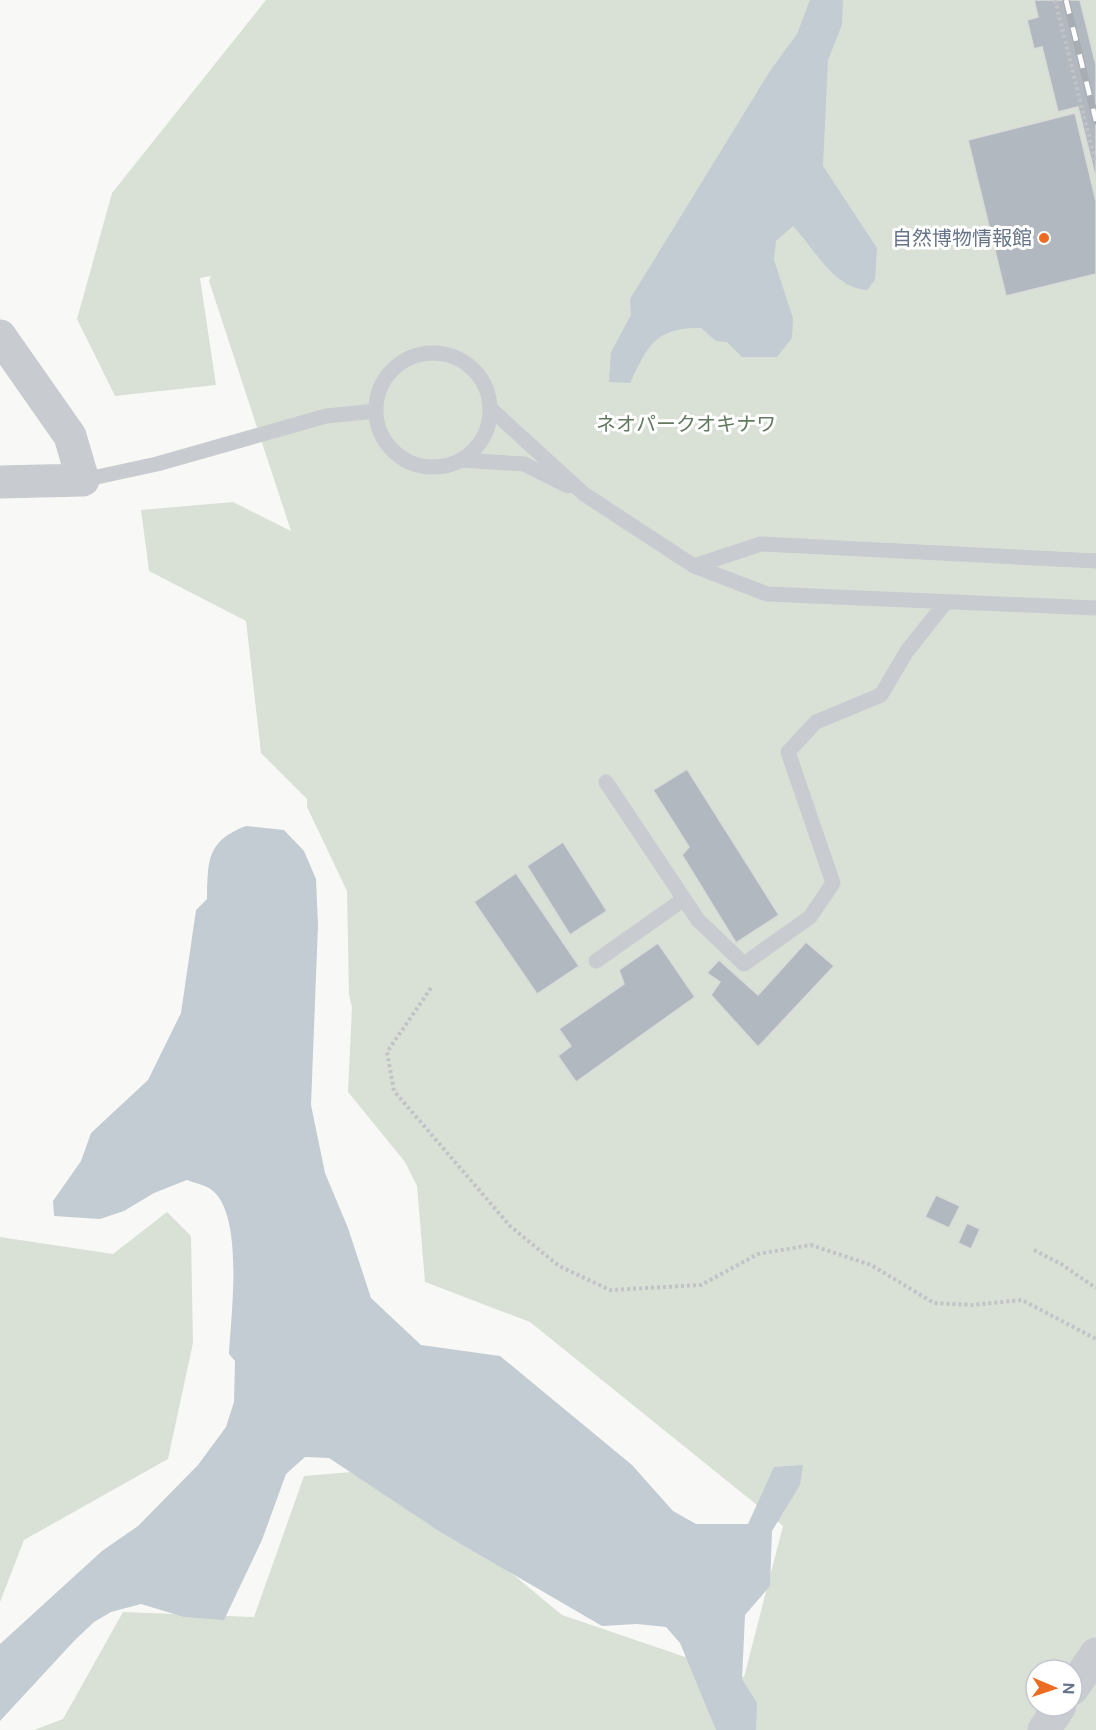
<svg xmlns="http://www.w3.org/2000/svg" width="1096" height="1730" viewBox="0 0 1096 1730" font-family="'DM Sans','Noto Sans JP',sans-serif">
<rect width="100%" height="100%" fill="#f8f9f6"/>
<path fill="#d9e1d7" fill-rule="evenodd" d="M266,0H1096V1730H34L63,1719L123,1612L254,1617L304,1476L386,1469L562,1615L744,1677L783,1526L530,1322L425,1282L417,1186L405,1162L348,1092L352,1007L349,995L347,891L307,807V799L261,753L246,621L149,571L141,510L233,502L291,531L209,281L211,276L200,278L216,385L115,396L77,319L112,193ZM1036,1670H1072V1706H1036Z
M167,1212L191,1236L193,1343L168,1459L24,1540L0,1602V1237L113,1254Z"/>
<path fill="#c3ccd2" d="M810,0H843L842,25L828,60L823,166L877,248L875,280L867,290C833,288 815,249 793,226L776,241L774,260L793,318L792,338L777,357H742L727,342L716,341L701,328C656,327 648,345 630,383L609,382L611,352L631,315L630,299L770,71L797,34Z
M246,826L284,830L304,851L316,879L318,925L311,1105L325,1173L348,1228L371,1298L421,1345L500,1356L632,1465L673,1511L696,1524H748L774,1467L803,1465L800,1485L772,1531L770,1586L745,1615L742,1679L757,1703L756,1730H716L680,1643L666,1627L637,1624L602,1626L442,1533L329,1458L305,1457L286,1474L262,1540L224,1620L184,1617L141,1604L111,1612L94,1622L74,1641L0,1721V1644L102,1551L138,1526L198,1465L226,1427L234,1402L235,1361L229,1354C231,1315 244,1218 213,1191C207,1185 194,1183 187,1180L154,1193L124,1211L100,1219L54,1216L53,1201L81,1161L91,1133L148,1080L181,1013L196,910L207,899C208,861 206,841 246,826Z"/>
<path fill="#b1b8bf" stroke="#dadbd8" stroke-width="1.5" d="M1034,0H1080L1096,65V179L1078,107L1058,112L1042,47L1034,49L1027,20L1038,17Z
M1075,113L1096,201V274L1006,296L968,140Z
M687,769L779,915L736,943L682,855L689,847L653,790Z
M563,842L607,911L570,935L527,866Z
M516,873L579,966L537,994L474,902Z
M806,942L834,966L758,1047L711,995L720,982L707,973L719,960L758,995Z
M658,943L695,997L576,1082L558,1056L571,1046L559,1029L624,984L619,970Z
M936,1195L960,1206L949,1228L925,1217Z
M967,1223L980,1229L971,1249L958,1243Z"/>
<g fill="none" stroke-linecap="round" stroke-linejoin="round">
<path stroke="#c2c3c6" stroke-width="4" stroke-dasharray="3 3" stroke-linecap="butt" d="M1055,0L1096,164
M431,988L387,1052L394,1091L510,1226L559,1266L610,1290L701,1285L758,1254L811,1245L871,1265L934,1303L972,1305L1022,1300L1096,1339
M1034,1250L1061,1264L1096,1288"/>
<path stroke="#c8cbcf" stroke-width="15" d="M376 410a57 57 0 1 1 114 0a57 57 0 1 1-114 0Z
M491,409L584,494L694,566L767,594L1096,608
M461,460L524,464L568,486
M83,480L157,464L326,416L376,411
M694,566L761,544L1096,561
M606,782L698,920L744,964L810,917L833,883L788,752L816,722L881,695L907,651L946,602
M596,961L684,899"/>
<path stroke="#c8cbcf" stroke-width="33" d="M0,336L70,436L83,480L0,482
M1072,1689L1096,1654
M1044,1730L1060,1706"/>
<g stroke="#a8adb4" stroke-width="7">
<path id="rail" d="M1066,0L1096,121"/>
</g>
<use href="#rail" stroke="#fff" stroke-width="4.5" stroke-dasharray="14" stroke-linecap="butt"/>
</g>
<circle fill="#ec6d22" stroke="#fff" stroke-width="2" cx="1044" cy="238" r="6"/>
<g text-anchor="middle" stroke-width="6" stroke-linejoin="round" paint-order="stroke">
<g font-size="20" fill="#667489" stroke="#fff" text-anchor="end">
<text x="1032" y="245">自然博物情報館</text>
</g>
<g font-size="20" fill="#637a61" stroke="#fff">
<text x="686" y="431">ネオパークオキナワ</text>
</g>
</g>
<g transform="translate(1054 1688) rotate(92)"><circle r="28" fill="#ffffff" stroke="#c2c7d0" stroke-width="1.5"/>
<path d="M0-4.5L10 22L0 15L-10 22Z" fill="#ec6d22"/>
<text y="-9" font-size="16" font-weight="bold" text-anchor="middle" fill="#667489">N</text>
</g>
</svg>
